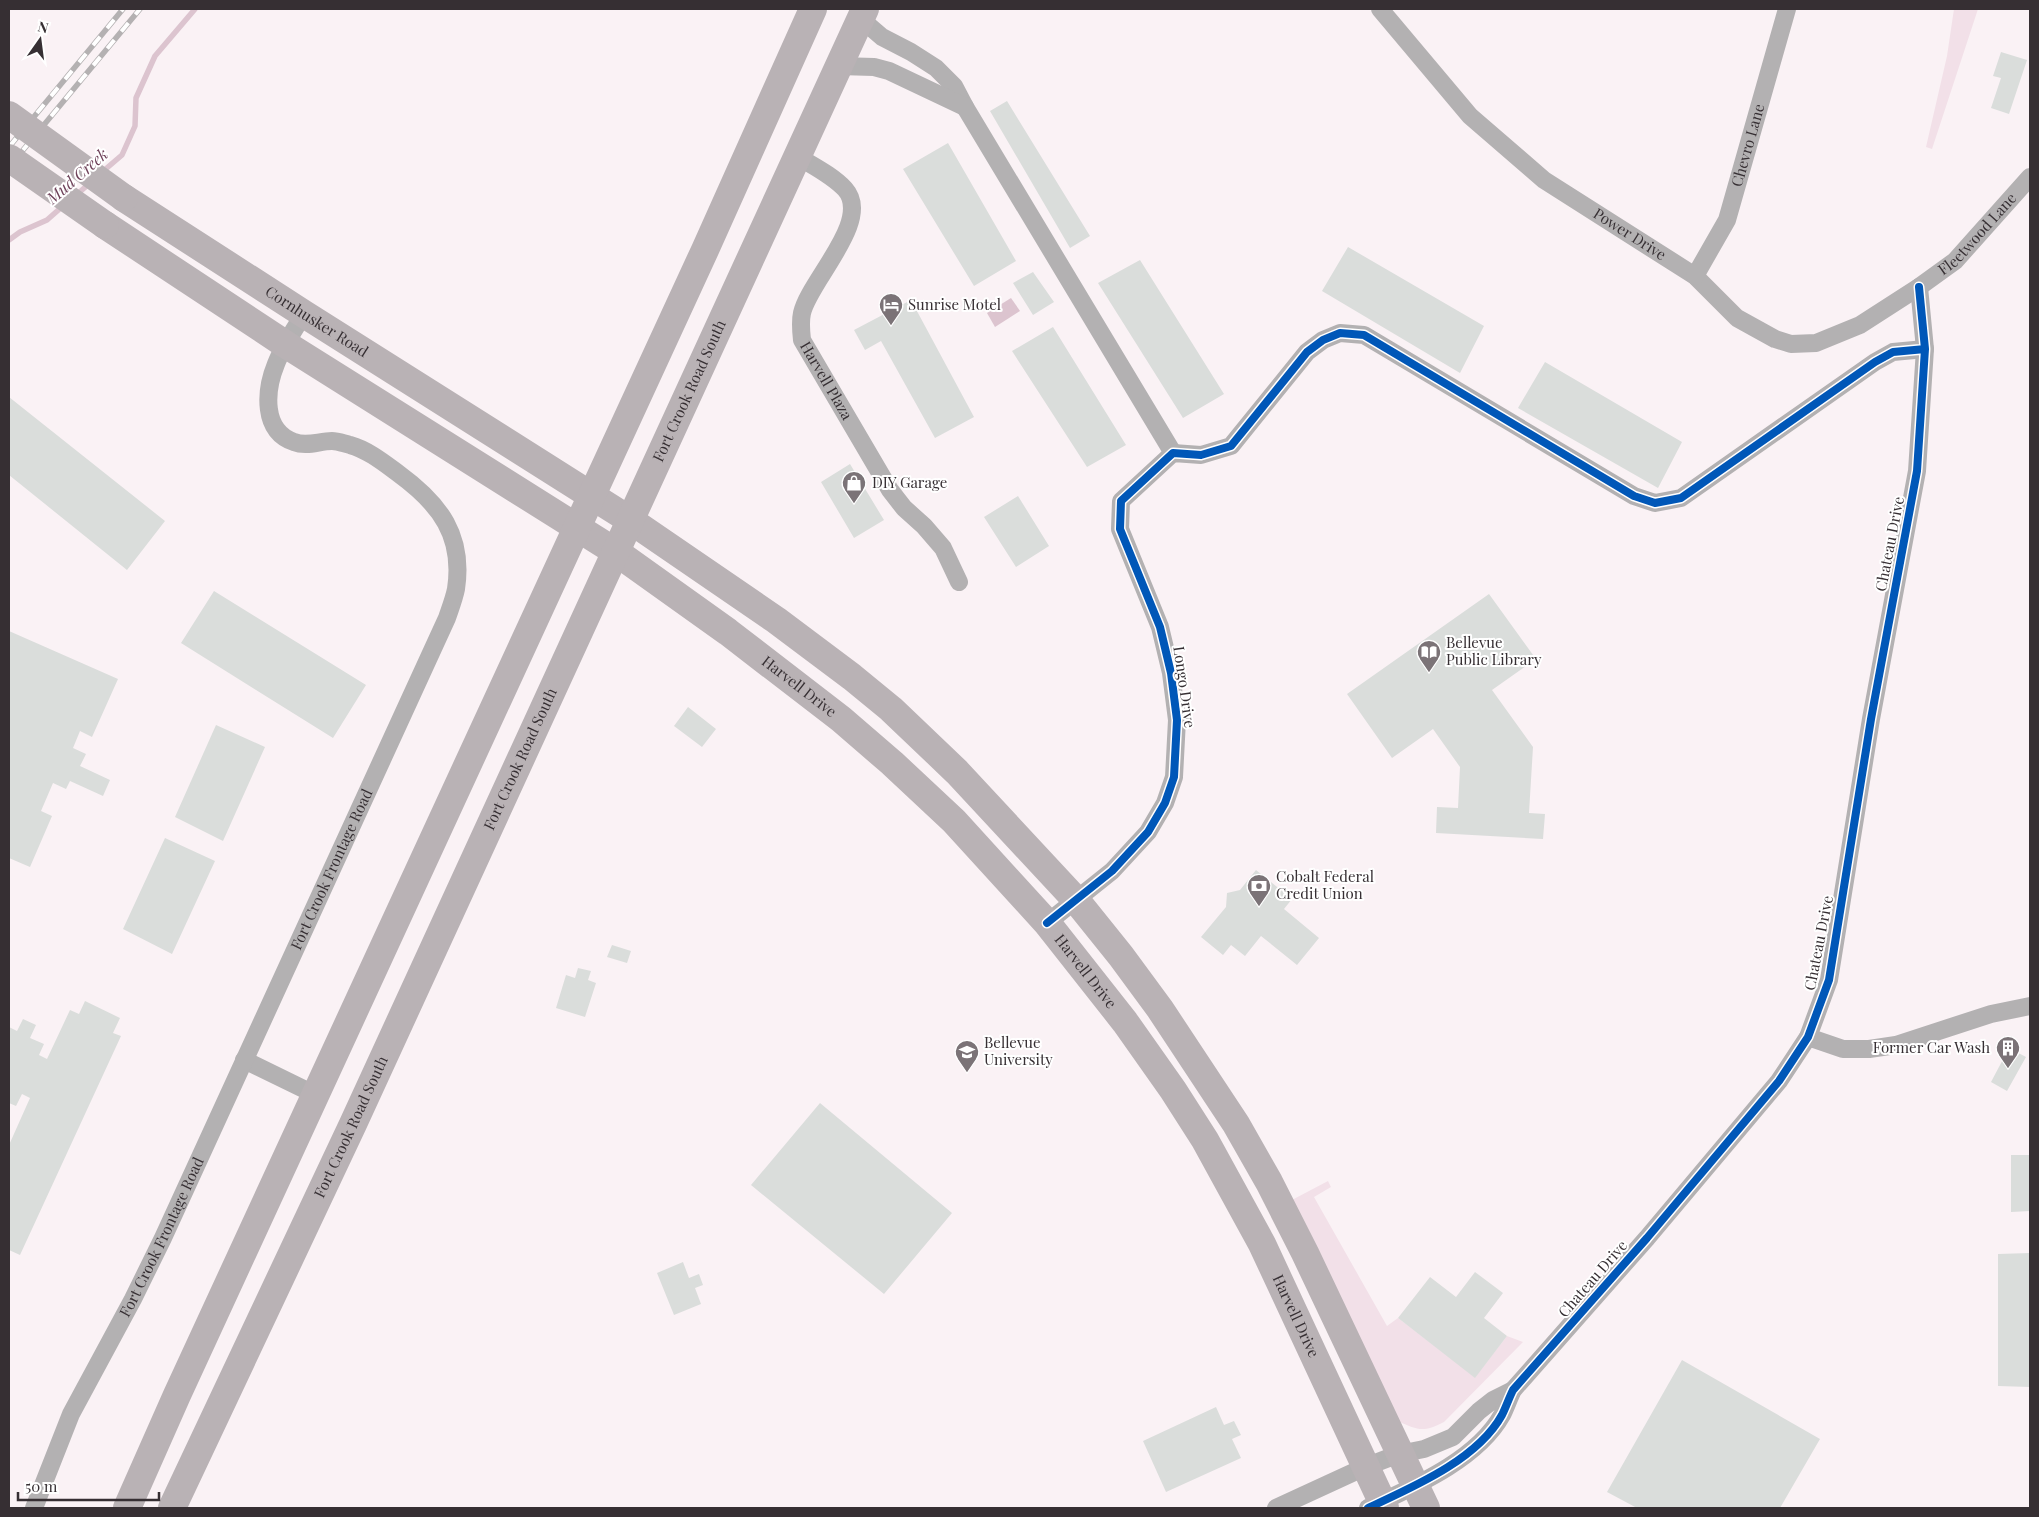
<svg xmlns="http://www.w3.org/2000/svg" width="2039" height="1517" viewBox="0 0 2039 1517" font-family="'Playfair Display',serif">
<rect width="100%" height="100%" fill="#faf2f5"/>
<path fill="#f2e0e8" d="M1954,9H1978L1932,149L1926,147L1947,56Z
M1328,1181L1331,1187L1314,1197L1387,1326L1398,1318L1475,1377L1507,1336L1523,1342L1444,1422C1422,1433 1419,1430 1397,1421L1290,1201Z"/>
<path fill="#dcc4cf" d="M1011,298L1020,311L995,327L987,313Z"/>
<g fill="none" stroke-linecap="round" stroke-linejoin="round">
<path stroke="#dcc4cf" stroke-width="5.5" d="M101,173L122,155L135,126L136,98L155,56L195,9
M75,196L90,183
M9,240L20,232L47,220L64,205"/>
</g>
<path fill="#dadddb" d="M2001,52L2027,60L2009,114L1991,108L2001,78L1993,76Z
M1007,101L1090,236L1070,248L990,111Z
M948,143L1016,261L974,286L903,169Z
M1348,247L1484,326L1460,373L1322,291Z
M1140,260L1224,394L1183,418L1098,283Z
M1033,272L1054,302L1033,315L1013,283Z
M911,300L974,417L935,438L881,341L865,350L854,330Z
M1053,327L1126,445L1087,467L1012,351Z
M1545,362L1682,442L1658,488L1518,408Z
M9,397L165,521L127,570L9,475Z
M850,464L884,520L854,538L821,482Z
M1018,496L1049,546L1016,567L984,517Z
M214,591L366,685L333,738L181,643Z
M1489,594L1536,659L1492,690L1533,747L1529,813L1545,814L1543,839L1436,833L1437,807L1458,808L1460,767L1433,729L1392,758L1347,694Z
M9,631L118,679L92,737L80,731L73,748L86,754L80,766L110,780L103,796L70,781L66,789L53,783L41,811L52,816L30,867L9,858Z
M688,707L716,729L702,747L674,726Z
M216,725L265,747L223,841L175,817Z
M165,838L215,861L172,954L123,929Z
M1256,870L1292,899L1284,909L1319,938L1297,965L1261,936L1245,956L1231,945L1223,955L1201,937L1226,907L1227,893L1240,890Z
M612,945L631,951L627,963L607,957Z
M578,968L591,971L588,980L596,983L585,1017L556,1008L566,975L575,978Z
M85,1001L120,1018L113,1033L121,1036L20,1255L9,1250V1145L30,1098L22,1094L16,1106L9,1103V1027L17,1031L23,1019L36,1025L30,1038L44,1044L39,1055L47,1059L70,1010L79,1014Z
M2009,1048L2026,1057L2007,1091L1991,1082Z
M820,1103L952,1213L884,1294L751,1185Z
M2011,1155H2030V1211L2011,1212Z
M2030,1253V1387L1998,1386V1254Z
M683,1262L689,1278L699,1274L703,1285L695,1288L701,1304L674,1315L657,1273Z
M1475,1272L1503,1293L1484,1318L1507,1336L1475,1378L1398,1318L1430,1277L1456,1297Z
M1682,1360L1820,1439L1780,1508H1637L1607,1492Z
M1216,1407L1224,1425L1234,1421L1241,1435L1232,1439L1241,1458L1166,1492L1143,1441Z"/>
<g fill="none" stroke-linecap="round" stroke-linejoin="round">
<g stroke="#b3b1b2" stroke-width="18">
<path id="s1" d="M1380,9L1470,116L1544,180L1695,276L1737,318L1775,339L1791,344L1816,343L1860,325L1919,287L1955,261L2030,177"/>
<path d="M861,19L882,37L911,52L936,68L954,86L965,107L1173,453"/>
<path d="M839,66L874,67L889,71L965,107"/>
<path id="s2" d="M797,156C813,166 832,175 845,189C873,220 809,281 802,313C800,322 801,331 802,340L890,490L904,508L924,526L943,548L959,582"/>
<path id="s3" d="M1695,276L1727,220L1787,9"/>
<path d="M1047,923L1112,871L1148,832L1165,803L1174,777L1177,720L1171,673L1160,627L1120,529L1121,501L1173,453L1201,455L1231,446L1307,352L1323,340L1340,333L1364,335L1634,496L1655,503L1681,498L1875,362L1893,352L1925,349"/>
<path d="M1808,1037L1843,1049H1869L1896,1045L1991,1014L2030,1006"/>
<path d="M244,1060L316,1095"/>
<path id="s4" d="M34,1508L71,1414L133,1299L163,1238L447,618C450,609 454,599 456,589C464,536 440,504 399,474C384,463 368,450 350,445C345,444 338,441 332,441C319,441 307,447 294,442C262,431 265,391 276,364C283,346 294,330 304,314"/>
<path d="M1276,1508L1365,1467L1399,1454L1424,1449L1453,1437L1479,1411L1493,1400L1513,1390"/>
<path d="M1368,1508C1413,1487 1477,1460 1502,1415C1506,1407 1509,1398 1513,1390L1647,1238L1779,1081L1808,1037L1829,980L1871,719L1917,471L1925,349L1919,287"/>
</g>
<g stroke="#b9b2b5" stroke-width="28">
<path id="s5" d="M124,198L304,314L630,520L776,620L852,677L891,709L957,772L1076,900L1121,956L1160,1009L1236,1124L1269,1182L1305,1253L1426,1508"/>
<path id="s6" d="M105,225L285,344L616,552L728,632L841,719L892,763L954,821L1047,923L1125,1022L1173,1090L1205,1140L1262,1244L1385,1508"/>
<path d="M127,1508L177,1395L705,250L813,9"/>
<path id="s7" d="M172,1508L353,1124L865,9"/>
</g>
<g stroke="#b4b1b2" stroke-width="5.5">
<path id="rail" d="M9,147L123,9
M9,167L140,9"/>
</g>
<use href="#rail" stroke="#fff" stroke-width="4" stroke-dasharray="11" stroke-linecap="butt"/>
<path stroke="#b9b2b5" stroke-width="28" d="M9,115L124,198
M9,158L105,225"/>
<g stroke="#fff" stroke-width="11">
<path id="cycleway" d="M1047,923L1112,871L1148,832L1165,803L1174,777L1177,720L1171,673L1160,627L1120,529L1121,501L1173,453L1201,455L1231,446L1307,352L1323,340L1340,333L1364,335L1634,496L1655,503L1681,498L1875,362L1893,352L1925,349
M1368,1508C1413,1487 1477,1460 1502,1415C1506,1407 1509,1398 1513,1390L1647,1238L1779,1081L1808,1037L1829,980L1871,719L1917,471L1925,349L1919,287"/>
</g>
<use href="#cycleway" stroke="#0057b8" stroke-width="8"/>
</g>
<defs>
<g id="hotel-pin" transform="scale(1.25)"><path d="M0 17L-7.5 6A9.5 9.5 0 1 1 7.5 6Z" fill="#7b7377" stroke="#fff"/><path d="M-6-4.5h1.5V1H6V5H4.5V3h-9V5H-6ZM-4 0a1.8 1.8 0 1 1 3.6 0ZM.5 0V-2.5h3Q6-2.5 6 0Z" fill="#fff"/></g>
<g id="shop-pin" transform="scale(1.25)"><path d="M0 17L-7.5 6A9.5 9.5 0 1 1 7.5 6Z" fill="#7b7377" stroke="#fff"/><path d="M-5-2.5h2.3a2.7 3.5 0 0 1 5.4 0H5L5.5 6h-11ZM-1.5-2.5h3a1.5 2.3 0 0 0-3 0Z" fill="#fff"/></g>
<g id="library-pin" transform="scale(1.25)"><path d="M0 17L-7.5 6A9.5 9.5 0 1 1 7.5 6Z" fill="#7b7377" stroke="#fff"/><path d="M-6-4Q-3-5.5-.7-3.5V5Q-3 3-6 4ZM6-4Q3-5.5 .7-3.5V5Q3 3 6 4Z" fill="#fff"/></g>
<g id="bank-pin" transform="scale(1.25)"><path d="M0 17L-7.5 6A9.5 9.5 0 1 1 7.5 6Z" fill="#7b7377" stroke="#fff"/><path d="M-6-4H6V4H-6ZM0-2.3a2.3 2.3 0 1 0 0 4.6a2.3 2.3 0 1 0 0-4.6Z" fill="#fff"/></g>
<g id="building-pin" transform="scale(1.25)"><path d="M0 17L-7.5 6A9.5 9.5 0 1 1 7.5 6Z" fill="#7b7377" stroke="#fff"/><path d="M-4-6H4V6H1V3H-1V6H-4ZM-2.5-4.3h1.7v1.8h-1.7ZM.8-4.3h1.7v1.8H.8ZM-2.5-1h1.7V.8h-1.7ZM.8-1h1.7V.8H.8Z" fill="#fff"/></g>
<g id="university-pin" transform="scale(1.25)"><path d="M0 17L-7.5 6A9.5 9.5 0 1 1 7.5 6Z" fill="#7b7377" stroke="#fff"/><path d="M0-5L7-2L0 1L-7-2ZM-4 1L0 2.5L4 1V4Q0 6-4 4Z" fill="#fff"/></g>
</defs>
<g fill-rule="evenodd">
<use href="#hotel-pin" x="891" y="305"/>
<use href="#shop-pin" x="854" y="483"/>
<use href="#library-pin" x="1429" y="652"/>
<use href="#bank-pin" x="1259" y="886"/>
<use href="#building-pin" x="2008" y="1048"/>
<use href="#university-pin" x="967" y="1052"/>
</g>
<g text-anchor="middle" stroke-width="4" stroke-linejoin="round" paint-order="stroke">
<g font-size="15" fill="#362f33" stroke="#fff">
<text dy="5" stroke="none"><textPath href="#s3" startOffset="142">Chevro Lane</textPath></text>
<text dy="5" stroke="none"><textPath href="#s1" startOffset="758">Fleetwood Lane</textPath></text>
<text dy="5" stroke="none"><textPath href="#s1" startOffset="339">Power Drive</textPath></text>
<text dy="5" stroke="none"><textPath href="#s5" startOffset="229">Cornhusker Road</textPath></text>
<text dy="5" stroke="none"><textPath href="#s2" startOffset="271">Harvell Plaza</textPath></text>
<text dy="5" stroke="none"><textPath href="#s7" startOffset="1231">Fort Crook Road South</textPath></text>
<text transform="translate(1890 544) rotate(-79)" y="5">Chateau Drive</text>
<text dy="5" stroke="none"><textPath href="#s6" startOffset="834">Harvell Drive</textPath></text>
<text transform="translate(1184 687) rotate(82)" y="5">Longo Drive</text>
<text dy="5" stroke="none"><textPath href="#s7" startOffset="826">Fort Crook Road South</textPath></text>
<text dy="5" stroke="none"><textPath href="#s4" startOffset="705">Fort Crook Frontage Road</textPath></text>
<text transform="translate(1819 943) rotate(-79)" y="5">Chateau Drive</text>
<text dy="5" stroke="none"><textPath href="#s6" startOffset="1239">Harvell Drive</textPath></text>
<text dy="5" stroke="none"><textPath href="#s7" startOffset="421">Fort Crook Road South</textPath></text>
<text dy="5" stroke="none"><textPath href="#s4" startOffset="300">Fort Crook Frontage Road</textPath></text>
<text transform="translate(1593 1279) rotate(-49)" y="5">Chateau Drive</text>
<text dy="5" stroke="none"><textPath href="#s6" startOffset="1644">Harvell Drive</textPath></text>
</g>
<g font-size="15" fill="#362f33" stroke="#fff" text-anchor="start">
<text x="908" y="310">Sunrise Motel</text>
<text x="872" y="488">DIY Garage</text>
<text x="1446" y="648">Bellevue<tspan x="1446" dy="17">Public Library</tspan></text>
<text x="1276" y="882">Cobalt Federal<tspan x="1276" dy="17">Credit Union</tspan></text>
<text x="984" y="1048">Bellevue<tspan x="984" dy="17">University</tspan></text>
<text x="1990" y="1053" text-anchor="end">Former Car Wash</text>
</g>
<g font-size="16" font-style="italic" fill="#6e4159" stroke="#fff">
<text transform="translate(77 176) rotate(-41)" y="6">Mud Creek</text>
</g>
</g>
<rect width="2039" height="1517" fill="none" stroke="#362f33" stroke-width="20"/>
<g transform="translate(40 40) rotate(14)" stroke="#ffffff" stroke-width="4" paint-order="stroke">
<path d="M0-4L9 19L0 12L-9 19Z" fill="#362f33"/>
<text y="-8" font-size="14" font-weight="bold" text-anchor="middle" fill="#362f33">N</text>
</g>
<path d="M18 1492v8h141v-8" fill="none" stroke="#362f33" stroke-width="2.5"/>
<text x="25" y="1492" font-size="15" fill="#362f33" stroke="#ffffff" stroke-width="4" paint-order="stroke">50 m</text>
</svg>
